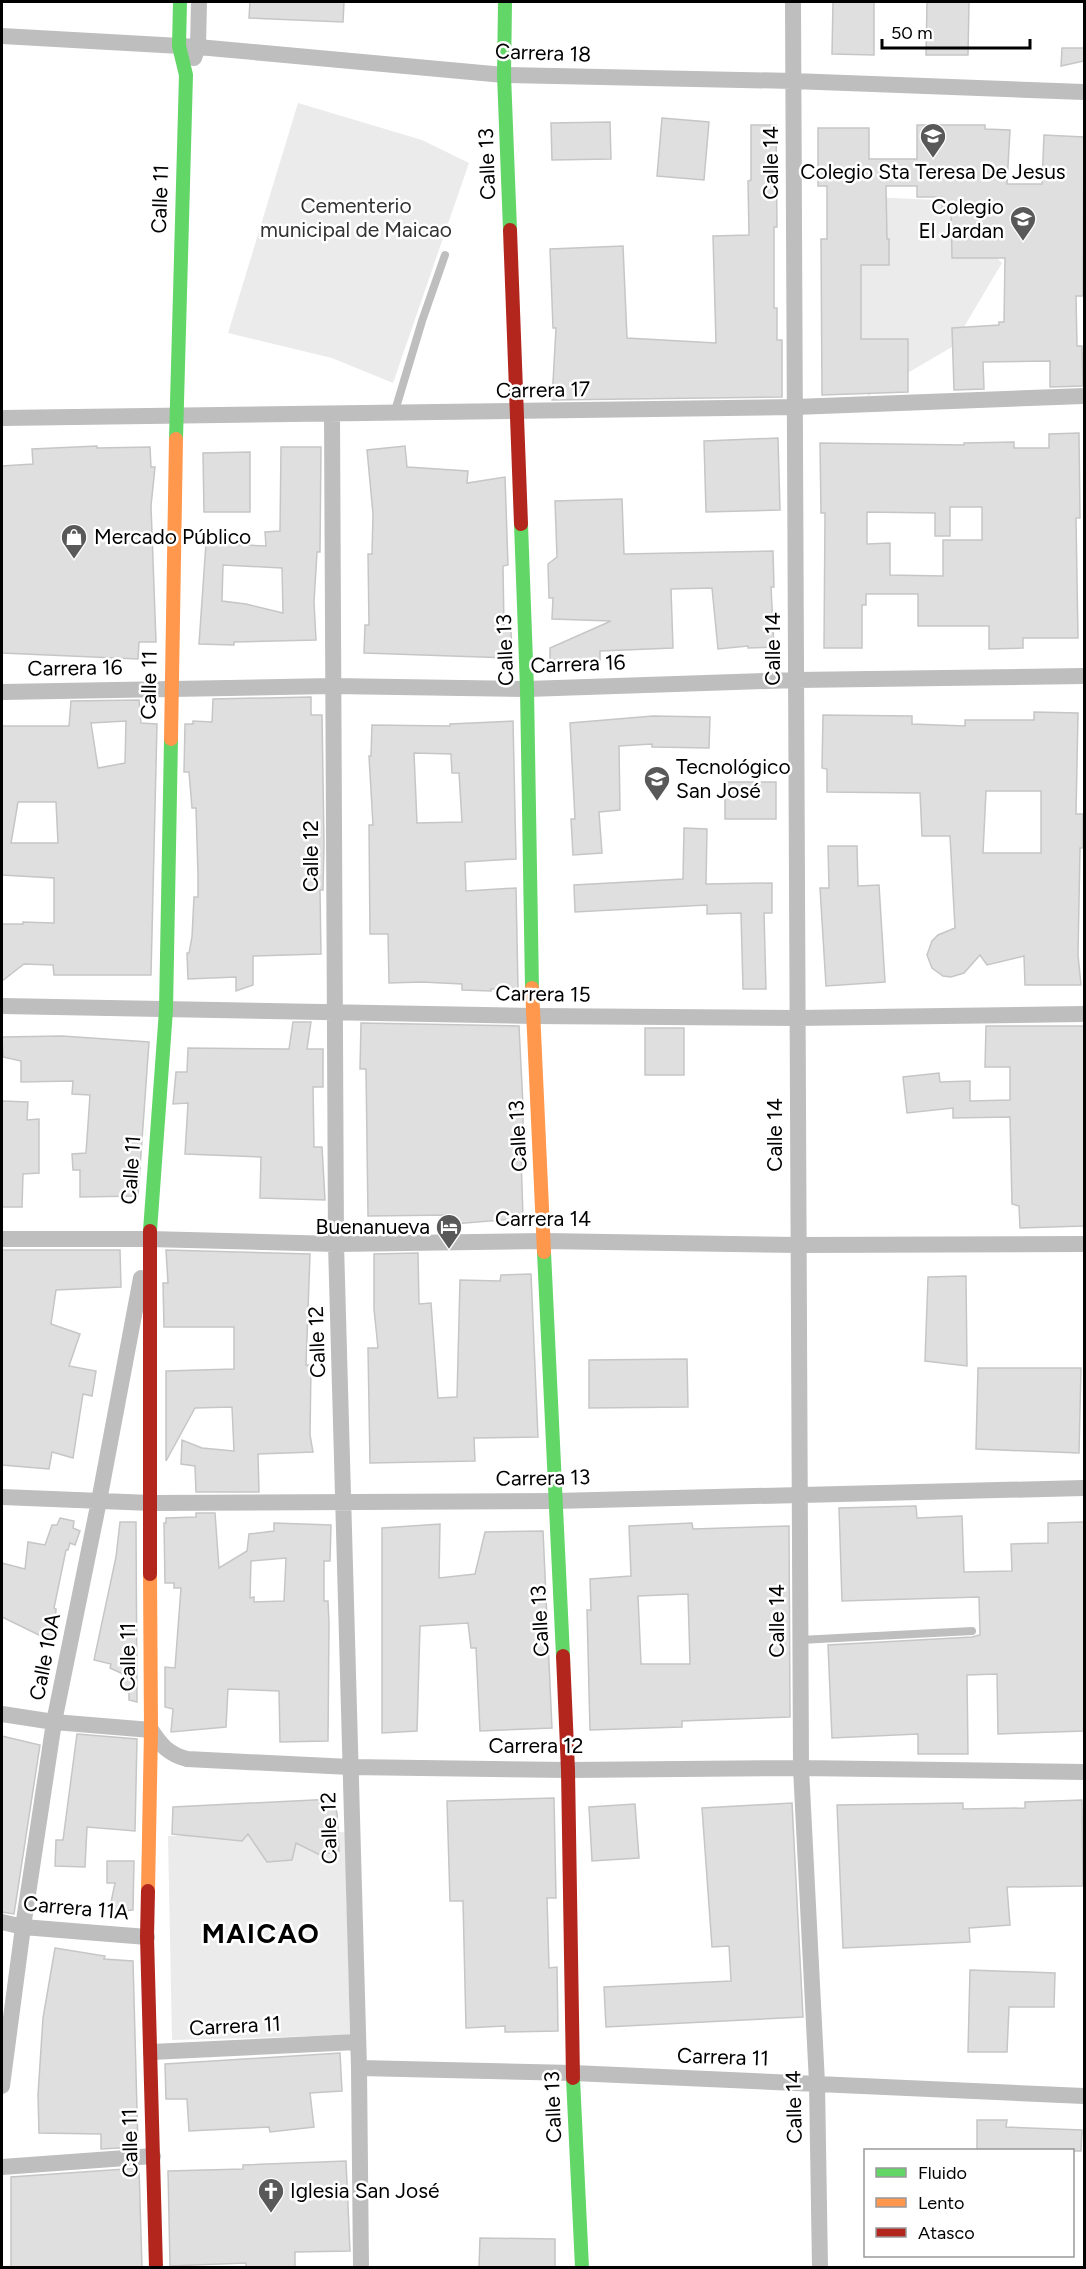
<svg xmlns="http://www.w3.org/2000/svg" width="1086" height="2269" viewBox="0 0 1086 2269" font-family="Figtree,sans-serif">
<rect width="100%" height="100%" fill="#fff"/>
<path fill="#ebebeb" d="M298,103L422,140L469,163L393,383L332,358L228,333Z
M826,195L937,200L1002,263L952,347L868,396Z
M345,1832L350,2035L172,2040L168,1836Z"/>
<path fill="#dfdfdf" stroke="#c6c6c6" stroke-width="1.5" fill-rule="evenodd" d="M250,2H344L343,22L249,18Z
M833,2H874V55L832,54Z
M927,2H969L968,55H926Z
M1062,48H1084V61L1061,66Z
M662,118L709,122L704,180L657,176Z
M610,122L611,159L552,160L551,123Z
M751,125H776L777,227H774V308H777V340H782V397L552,400L556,328H553L550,249L623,246L627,338L716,343L713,236L749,235L748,181L751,180Z
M917,125H985V129L1010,130L1007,184H1042L1044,135L1084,137L1083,296H1076L1077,346H1082L1083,386L1050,387V361L983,362L984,389L954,390L952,328L999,325V322H1004L1005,258H952L951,209H942V197H917V186H886L887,239H889V265H861V339H908V392L822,395L821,239H827V186H818V128H869V159H917Z
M1079,433L1080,518H1076L1078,638H1023V648L989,649V626H918V594H866V605H862V648H824L825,513H821L820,443L964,445V443L1014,442V448H1049V434ZM950,507H982V540H943V576L890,575V543L867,544V512L935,513V536H950Z
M778,438L780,510L706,512L704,441Z
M97,446V448L150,447L151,467H155L151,506L156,642H139L138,659L2,653V466L33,464L32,449Z
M405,446L407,467L468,471L467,483L505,477L508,565L503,566L504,629L511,631L512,658L364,653L365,625H369L368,554H372L373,514L367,450Z
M281,447H321L320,552H317L314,602L316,640L234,642V645L199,644L206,543L266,546L265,532L280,531ZM223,565L282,568L283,613L246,604L222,601Z
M250,452V512H204L203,453Z
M622,499L624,554L773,551L774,587H771L774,647L748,648V646L718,649L712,588L671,589L673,648L600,651V660H550V648L611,621L552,619L553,598H549L548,564L557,557L555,501Z
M311,697V715H322L324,844L323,890H320L321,954L253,956V985L236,991V977L188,979L187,953H189L192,937L194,897H198V874L196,808H192L189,772H184L185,724H193V721L212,722L213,699Z
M139,700L141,723L157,724L151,975H54L53,965L24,964L2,981V924H23V922L54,923V878L2,875V726H69L71,701ZM126,721L125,763L98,768L91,723ZM18,802H56L58,843H11Z
M1034,712L1078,713L1076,814H1083V848H1080L1078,955L1081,985H1025L1024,956L987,965L980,955L964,973L951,977L943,976L932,968L927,955L932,941L938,935L955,928L950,836H922L920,793L827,792V769L822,768L823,715L912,716V724L965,726V720H1034ZM986,791H1041V853H983Z
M653,716L710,717L709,748L652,747V744L619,746L620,810L599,812L602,853L573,855L571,819H575L570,723Z
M513,721L516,859L465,862L466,891L516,888L518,988L491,989V991L462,990V984L422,982L389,983L388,934H370L369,825H373L369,756H371L372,725L450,726V724ZM414,753L451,754L452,773H459L462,822L417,823Z
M725,782H776V819H725Z
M684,828L707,829L706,884L772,883V913H764L766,989H743L741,913L707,914V905L575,912L574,885L683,879Z
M828,846H857L858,886L879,885L885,982L826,986L820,888H829Z
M293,1022H311L307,1049H323V1087H313L314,1147H322L325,1200L260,1198L261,1157L185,1154L188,1103L173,1104L176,1072H187L188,1048L289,1049Z
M361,1023L519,1026L523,1105V1125H520L523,1218L454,1224L453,1215L368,1216L366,1069H360Z
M986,1026H1084V1226L1020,1228L1019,1206L1012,1204L1010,1117L953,1118V1108L907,1113L903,1077L939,1073L940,1082L970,1081V1101L1010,1100V1067H985Z
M645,1028H684V1075H645Z
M62,1036L149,1042L138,1196L80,1197V1170H73L72,1154L86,1153L90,1095L72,1094L73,1081L21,1082V1061L3,1057L2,1037Z
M2,1101L28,1102L27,1120L39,1119V1173L23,1174L22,1207H2Z
M2,1250H120L121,1287L56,1290L51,1324L80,1334L69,1366L96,1371L92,1396L83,1394L73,1458L52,1452L49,1469L2,1465Z
M166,1250L310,1254L306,1365H311L310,1435L313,1452L258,1454L259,1492H196L195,1466L181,1464L182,1440L202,1448L234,1451L232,1407L195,1408L166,1461V1371L234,1369V1327H164L163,1283H168Z
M418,1253L419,1304L431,1303L438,1398L457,1397L460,1280L500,1281L501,1275L531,1274L538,1437L474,1438L475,1461L370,1463L368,1348H378L374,1309V1254Z
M966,1276L967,1366L925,1361L928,1277Z
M687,1359L688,1407L589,1408V1360Z
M978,1368H1081L1079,1453L976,1449Z
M916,1506L917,1518L962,1516L964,1572L1012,1571L1011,1544L1048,1543V1523L1084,1522V1731L998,1734L997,1674L967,1675L968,1754H918V1734L832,1738L828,1645L972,1637L980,1635L979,1597L842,1601L839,1508Z
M196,1513H215L219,1568L247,1551L249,1534L274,1531V1523L331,1525L330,1561H324V1601H328L329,1623L328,1741L280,1742L279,1691L228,1689L226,1727L171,1732L173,1709L165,1707V1667L175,1668L181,1588H174V1583H165L164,1523H166V1518L196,1517ZM286,1558L284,1601L254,1602V1597L250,1598L251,1561Z
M60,1518L74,1521L73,1528L80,1531L75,1545L70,1543L68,1550H66L54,1608L56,1609L55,1629L51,1638L43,1637L2,1617V1563L25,1569L28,1542L45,1545L52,1525H57Z
M120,1522H136L137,1702L129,1700V1687L119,1686L123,1674L110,1668L111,1664L94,1660L116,1557Z
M692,1523L693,1529L789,1526L790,1717L682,1721V1727L590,1730L587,1610H591L590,1579L631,1576L629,1526ZM688,1594L690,1664H641L638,1596Z
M440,1524L439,1578L475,1574L485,1532L543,1531L552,1728L480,1731L476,1648H471L468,1623L420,1626L417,1731L382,1733V1528Z
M77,1734L137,1739L135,1831L87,1827L85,1867L55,1866L56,1840H63Z
M2,1736L40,1745L14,1914L2,1912Z
M554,1798L556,1898H547L549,1968L557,1967L558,2031L505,2032V2026L466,2028L463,1901H450L447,1801Z
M333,1799L337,1813L339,1851L320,1855L296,1843L292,1860L267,1862L248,1834L242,1841L172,1834L173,1807Z
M1082,1800L1083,1886L1007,1887L1010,1925L969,1928L970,1942L843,1948L837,1805L963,1803V1809L1025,1808V1802Z
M792,1803L803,2017L606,2027L604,1987L731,1981L729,1946L712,1947L702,1808Z
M635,1804L639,1858L592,1861L589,1807Z
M107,1861H134L133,1910L109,1912L115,1883H107Z
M55,1948L105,1956L104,1959L133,1961L138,2147L101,2149V2134L39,2133L38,2095L43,2018Z
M970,1970L1055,1973L1054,2007H1009L1007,2052H968Z
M340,2053L342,2091L310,2093L314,2127L270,2132L269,2127L189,2131L187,2099H166L165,2064Z
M977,2120H1007L1006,2127L1082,2130L1081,2151H977Z
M346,2161L350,2251L295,2252V2267L246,2268V2263L170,2266L168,2171L243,2169V2165Z
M139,2168L142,2267L11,2268V2177Z
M480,2238L555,2239V2268H479Z"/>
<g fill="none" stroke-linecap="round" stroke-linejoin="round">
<path stroke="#bebebe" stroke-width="8" d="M394,414L422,321L445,255
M800,1640L972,1631"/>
<path stroke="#bebebe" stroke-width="16" d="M793,2L801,1768L817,2083L820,2268
M2,36L198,47L504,75L793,81L1084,92
M194,58L198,47L199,2
M332,415L336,1244L359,2068L361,2268
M2,418L795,407L1084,396
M2,692L332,686L527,689L796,680L1084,676
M2,1006L533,1016L797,1018L1084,1014
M2,1239H149L336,1244L544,1241L798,1245L1084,1244
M2,1497L151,1503L555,1501L1084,1488
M2,1714L54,1722L151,1730C161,1745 168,1754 187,1759L350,1767L568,1770L801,1768L1084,1772
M2,1922L23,1927L147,1937
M151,2052L357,2042
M359,2068L573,2073L1084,2096
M2,2086L23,1927L54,1722L99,1501L141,1278
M2,2167L153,2156"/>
<path stroke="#63d668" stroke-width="14" d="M505,2L504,75L510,230
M176,439L186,75L179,46L180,2
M521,524L527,689L532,988
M150,1231L166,1010L171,739
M544,1252L563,1656
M573,2078L582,2268"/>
<path stroke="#ff974d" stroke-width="14" d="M171,739L176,439
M532,988L544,1252
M148,1891L151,1730L150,1574"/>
<path stroke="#b3261e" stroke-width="14" d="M510,230L521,524
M150,1231V1574
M563,1656L568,1770L573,2078
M148,1891L147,1937L156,2268"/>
</g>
<defs>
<g id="school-pin" transform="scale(1.35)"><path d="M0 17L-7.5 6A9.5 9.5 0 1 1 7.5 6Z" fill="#595959" stroke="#fff"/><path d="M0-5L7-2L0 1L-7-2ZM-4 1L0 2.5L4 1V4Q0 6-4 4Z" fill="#fff"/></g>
<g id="shop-pin" transform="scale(1.35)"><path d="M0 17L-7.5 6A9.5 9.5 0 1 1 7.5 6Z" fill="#595959" stroke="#fff"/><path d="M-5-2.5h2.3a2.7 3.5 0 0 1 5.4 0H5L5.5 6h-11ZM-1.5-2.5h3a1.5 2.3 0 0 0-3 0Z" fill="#fff"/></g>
<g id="hotel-pin" transform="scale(1.35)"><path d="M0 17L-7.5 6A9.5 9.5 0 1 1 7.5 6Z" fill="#595959" stroke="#fff"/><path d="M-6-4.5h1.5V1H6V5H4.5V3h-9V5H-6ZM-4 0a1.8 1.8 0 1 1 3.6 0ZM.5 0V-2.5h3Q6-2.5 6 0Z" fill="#fff"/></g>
<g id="church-pin" transform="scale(1.35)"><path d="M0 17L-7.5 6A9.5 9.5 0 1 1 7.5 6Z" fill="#595959" stroke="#fff"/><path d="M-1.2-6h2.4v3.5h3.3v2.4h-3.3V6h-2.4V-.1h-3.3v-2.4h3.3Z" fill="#fff"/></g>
</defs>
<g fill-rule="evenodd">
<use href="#school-pin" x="933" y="136"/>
<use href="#school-pin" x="1023" y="219"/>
<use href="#shop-pin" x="74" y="537"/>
<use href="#school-pin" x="657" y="779"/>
<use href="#hotel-pin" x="449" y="1227"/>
<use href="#church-pin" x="271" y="2191"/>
</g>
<g text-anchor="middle" stroke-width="5" stroke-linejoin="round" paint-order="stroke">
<g font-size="21" fill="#000" stroke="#fff">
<text transform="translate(543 53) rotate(2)" y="7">Carrera 18</text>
<text transform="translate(771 163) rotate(-90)" y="7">Calle 14</text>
<text transform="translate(487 164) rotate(-92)" y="7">Calle 13</text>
<text transform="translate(160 199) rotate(-88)" y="7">Calle 11</text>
<text transform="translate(543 390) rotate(-1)" y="7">Carrera 17</text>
<text transform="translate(773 649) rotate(-90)" y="7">Calle 14</text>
<text transform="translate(505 650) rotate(-92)" y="7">Calle 13</text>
<text transform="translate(578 664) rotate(-2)" y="7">Carrera 16</text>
<text transform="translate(75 668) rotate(-1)" y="7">Carrera 16</text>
<text transform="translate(149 685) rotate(-89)" y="7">Calle 11</text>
<text transform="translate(311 856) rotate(-90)" y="7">Calle 12</text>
<text transform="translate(543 994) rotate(1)" y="7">Carrera 15</text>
<text transform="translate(775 1135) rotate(-90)" y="7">Calle 14</text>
<text transform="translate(518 1136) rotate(-93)" y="7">Calle 13</text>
<text transform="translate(131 1170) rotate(-86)" y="7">Calle 11</text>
<text x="543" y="1226">Carrera 14</text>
<text transform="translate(317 1342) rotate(-92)" y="7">Calle 12</text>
<text transform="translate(543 1478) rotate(-1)" y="7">Carrera 13</text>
<text transform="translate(540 1621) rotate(-93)" y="7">Calle 13</text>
<text transform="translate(777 1621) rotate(-90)" y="7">Calle 14</text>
<text transform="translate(45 1657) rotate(-79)" y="7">Calle 10A</text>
<text transform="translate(128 1657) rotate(-90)" y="7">Calle 11</text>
<text x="536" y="1753">Carrera 12</text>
<text transform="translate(329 1828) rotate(-91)" y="7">Calle 12</text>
<text transform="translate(76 1908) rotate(5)" y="7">Carrera 11A</text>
<text transform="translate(235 2026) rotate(-3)" y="7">Carrera 11</text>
<text transform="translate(723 2057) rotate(2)" y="7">Carrera 11</text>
<text transform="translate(553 2107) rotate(-92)" y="7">Calle 13</text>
<text transform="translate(794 2107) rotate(-91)" y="7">Calle 14</text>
<text transform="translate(130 2143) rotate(-91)" y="7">Calle 11</text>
</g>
<g font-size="21" fill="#000" stroke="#fff" text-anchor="start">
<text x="933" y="179" text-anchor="middle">Colegio Sta Teresa De Jesus</text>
<text x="1004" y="214" text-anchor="end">Colegio<tspan x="1004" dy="24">El Jardan</tspan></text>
<text x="94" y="544">Mercado Público</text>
<text x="676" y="774">Tecnológico<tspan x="676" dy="24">San José</tspan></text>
<text x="430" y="1234" text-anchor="end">Buenanueva</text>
<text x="290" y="2198">Iglesia San José</text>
</g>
<g font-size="21" fill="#323232" stroke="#fff">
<text x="356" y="213">Cementerio<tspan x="356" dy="24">municipal de Maicao</tspan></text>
</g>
<g font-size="27" font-weight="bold" letter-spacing="1.5" fill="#000" stroke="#fff">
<text x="261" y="1943">MAICAO</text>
</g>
</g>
<rect width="1086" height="2269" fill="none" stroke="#000000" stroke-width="6"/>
<rect x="864" y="2149" width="210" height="108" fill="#ffffff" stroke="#999999" stroke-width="1.5"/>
<rect x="876" y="2168" width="30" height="9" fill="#63d668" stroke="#999999" stroke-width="1.5"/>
<text x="918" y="2179" font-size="18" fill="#000000">Fluido</text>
<rect x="876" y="2198" width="30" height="9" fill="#ff974d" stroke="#999999" stroke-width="1.5"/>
<text x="918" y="2209" font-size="18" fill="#000000">Lento</text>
<rect x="876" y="2228" width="30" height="9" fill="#b3261e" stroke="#999999" stroke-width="1.5"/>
<text x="918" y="2239" font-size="18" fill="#000000">Atasco</text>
<path d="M882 39v9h148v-9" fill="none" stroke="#000000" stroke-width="3"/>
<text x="891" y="39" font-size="18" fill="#000000" stroke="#ffffff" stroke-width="4.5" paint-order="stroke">50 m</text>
</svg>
